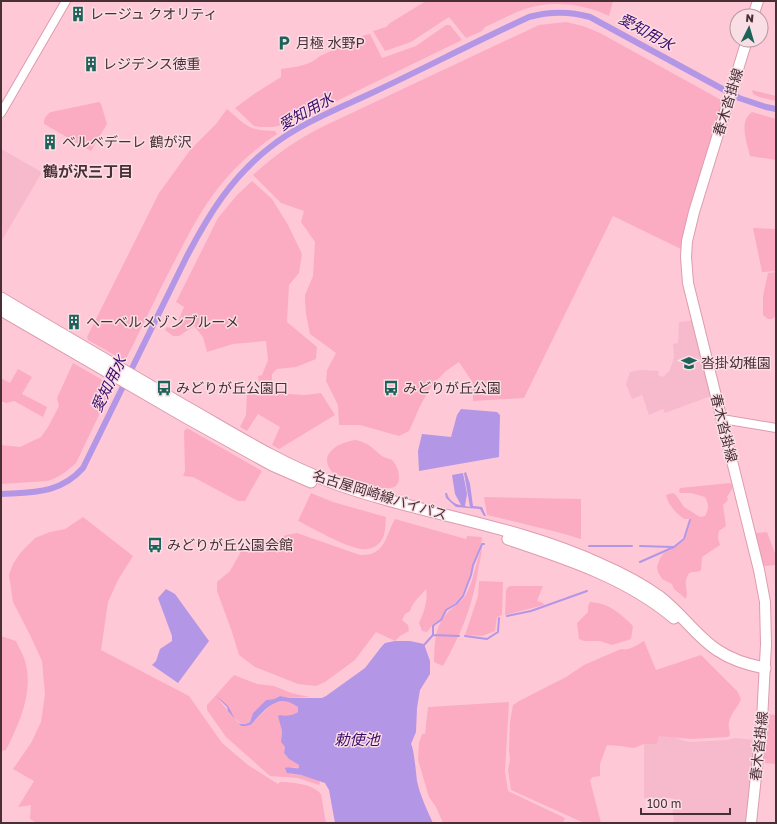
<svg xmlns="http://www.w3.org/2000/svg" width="777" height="824" viewBox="0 0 777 824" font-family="'Golos Text','Noto Sans JP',sans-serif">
<rect width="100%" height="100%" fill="#ffc8d7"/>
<path fill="#f7bacc" d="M1,149L40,171L41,174L1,242Z
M695,320L711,396L665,413L663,409L649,415L642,395L632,399L626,384L630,372L640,370L659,371L658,375L663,377L670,370L674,357L673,344L678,343L679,322Z
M659,736H670L689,742L727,740L735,738L757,740L749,823H674L671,798H644V744H657Z"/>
<path fill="#fbacc3" d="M426,1H613L609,16C583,4 553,0 525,9C511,14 498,21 485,27L482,31L466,38L449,17L411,42L385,51L373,31L386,27L390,23Z
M566,22L583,26L600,33L723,101V106L683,250L613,216L524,398L473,401V383L459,362L446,371L432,385L421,404L409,431L399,436L360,425H339L338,405L326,381L327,370L336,353L310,334L306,314L305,300V295L313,276L315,242L301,222L304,211L281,203L253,175C275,155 297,139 324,126L539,25Z
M446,25H450L462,40L318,110L282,125L273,127H260L254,126L235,108L254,94L281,77V69C295,67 309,66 320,56L365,35L370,34L382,58L416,46Z
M752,90L776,96V101L759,97L753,94Z
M99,102L101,104L107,124L91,151L44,124C43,119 47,114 51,112Z
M227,109C246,125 248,131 275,131L277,134C250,152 226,175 208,202C194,222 184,244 172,266C156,297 141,329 125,361L88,340L87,337L159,193L191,149L216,124Z
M752,112L776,119V160L750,156C747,142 738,122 752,112Z
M252,181L272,199L288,225L302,254L299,273L289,285L287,322L317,347L316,359L296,367L277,369L272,374V384L259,383L258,376L262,375L268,360L266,341L233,344L207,352L203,337L194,326L179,336H173L165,330L167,327L175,329L184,307L176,302L218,218L237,195Z
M753,228L776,229V271L762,272Z
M776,272V316L772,319H768L763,315V296L768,273Z
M73,363L113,386L76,463C67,471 59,478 47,481L1,484V445L20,447L41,437L48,427L59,406L57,398Z
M18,369L32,377L22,394L47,407L43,417L14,401L6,403L1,401V378L10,383Z
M247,390L289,394L305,395L321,393L335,415L279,449L272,445L280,427L258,414L247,431L240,427L246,415Z
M187,428L262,471L245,501H238L193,477L183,476L185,471L184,431Z
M356,440C369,443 372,448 382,456C385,458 390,458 393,461C400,469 403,487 390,488C375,490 347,478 333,473C316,454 339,442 356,440Z
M730,483L732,485V489L727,497L728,500L723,505L726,526L719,531L718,538L720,545L702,557L701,570C697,573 693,571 689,573C682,585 689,589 686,599L674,589L672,584L662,579L658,572L657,567L660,558L664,553L671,550L685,540L691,520L690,519H684C676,513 668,505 666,495L673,493L676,495L684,507L700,517L705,516C709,508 709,505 705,497L691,493H680L679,491L680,488Z
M311,493L333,502L386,517C385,525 386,534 381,541C377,547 369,550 362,549C344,547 315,529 298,521Z
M484,497L581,499V539L561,533L487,515Z
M83,517L133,556L118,580L108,602L101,650L189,696L222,743L248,765L278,784L280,782C292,782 313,784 321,794L326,823H37L30,819L31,805L18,807L34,781L13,769L31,743L41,722L45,694L42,661L30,635L13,602L9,575L13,564L21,552L35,538L50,532L65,529Z
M395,519L466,539L467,536L482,537L481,543L472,565L470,575L462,595L455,603L445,610L440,620L434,623L427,632L422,631L419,623C424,612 428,601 426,589C420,597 413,601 410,611L405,614L402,620L408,625L409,631L400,636L395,641L376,632L355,660L325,682L316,686L298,684L255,667L239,655L232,632L217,591V582L230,571L243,548L249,543L277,540L286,535L297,533L360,555C386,556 385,536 395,519Z
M767,532L776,556V565L765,566L763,565L755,536L756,533Z
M482,547C482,555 479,563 478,571C472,608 461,634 443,666L434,662C435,642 434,626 449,611C454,606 461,602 465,596C474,582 475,563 482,547Z
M479,581L503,582L502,615L497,617L495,631L482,636L465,635L478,596Z
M510,586H543L537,601L543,603L544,605L505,615L506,591L507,588Z
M590,602C609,603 620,613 633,626L631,639L612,645L600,641H584L579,639L577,623L588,612V606Z
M1,636L16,641C18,646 22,652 24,658C35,689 20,722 6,750L1,751Z
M644,641L656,670L701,655L737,691L741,699C738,707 731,713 729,722C728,726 730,731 730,735L728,737L691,739L659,736L657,744H644L634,748L620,746L607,745L600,764V776L593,777L590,780L601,823H584L511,790L508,770L510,760L509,750L510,722L513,705L519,701L566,677L584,665L621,649C629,651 637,645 644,641Z
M234,675L257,684L274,686L291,693L310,697L290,698L280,696L274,699L266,700L253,713L250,722L243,724C231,720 231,705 219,700L241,726L250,725L273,703L286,701L293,703L298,707V712C291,716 288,716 280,715L279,716L282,731L281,742L285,747L284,753L289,759L299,765V768L288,767L290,774L301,775L319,780L320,783L319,785L298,778L270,776L226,737L207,710V705Z
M509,702L505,771L508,791L565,818L563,823H443L436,807L429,797L418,760L419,743L422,734H425L428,707Z
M767,714L776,715V764L763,763Z"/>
<path fill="#b396e5" d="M461,409L497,412L500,415L499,457L419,471L418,451L422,434L451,437L457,415Z
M466,472L470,484L473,506L482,507L486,516H484L480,509L456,507L446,498L445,493H447C448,499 455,505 461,505L455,494L452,475L463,473L467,494L465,506L470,507L464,473Z
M166,589L175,594L209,641L178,683L152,665L156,661L160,649L172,641V636L158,598Z
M395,641H410L424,644L430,661V674L420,690L417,708L416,732L411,744C414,749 416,773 417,781C420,795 427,810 433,823H335L329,790L325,783L301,775L287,773L285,768C290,766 294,769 299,768V765L289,759L284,753L285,747L281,742L282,731L278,716L280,715C288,716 291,716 298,712V707C280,694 269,705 257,718C254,721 253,723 250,725C247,726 244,726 241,726L228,711L227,707L216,696C220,699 224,702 227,705C234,713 235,730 250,722L253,713L266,700L274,699L280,696L290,698H322L326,696L365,668L382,646L385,643Z"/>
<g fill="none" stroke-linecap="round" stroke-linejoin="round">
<path stroke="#b396e5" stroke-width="2" d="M589,546H632
M640,546L673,547
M640,562L674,547L684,539L690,520
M507,616L531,611L587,591
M433,635L459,636
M465,636L487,639L498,632L499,618
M424,645L433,635V626L435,624L441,620L446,610L456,604L463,596L471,575L473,565L482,544H484"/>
<path stroke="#b396e5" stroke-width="6" d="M1,494C33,492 60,494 83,468L187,256C209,214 231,178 269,148C300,123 340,108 376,91C427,67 477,41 529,17C550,11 569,11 590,17L739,98L766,107L776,109"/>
<g stroke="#dd9caf" stroke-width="10">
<path id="tertiary" d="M1,113L66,1
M722,419L776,428"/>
</g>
<g stroke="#dd9caf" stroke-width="12">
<path id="secondary" d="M753,16L758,1
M747,40L694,212L687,241L686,257L688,283L759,570L765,602L766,644L762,720L751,823"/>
</g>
<g stroke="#dd9caf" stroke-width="13">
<path id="primary" d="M1,298C61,334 122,369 183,405C231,432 277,462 328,481C417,514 514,524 600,564C621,573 642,584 660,597C681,613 696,636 717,650C732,660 748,665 765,668
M1,310L187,418L272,465L311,482
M508,539C565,558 627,578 674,618"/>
</g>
<use href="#tertiary" stroke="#fff" stroke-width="8"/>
<use href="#secondary" stroke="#fff" stroke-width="10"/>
<use href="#primary" stroke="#fff" stroke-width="11"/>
</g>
<defs>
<g id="building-bare" transform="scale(1.2)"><path d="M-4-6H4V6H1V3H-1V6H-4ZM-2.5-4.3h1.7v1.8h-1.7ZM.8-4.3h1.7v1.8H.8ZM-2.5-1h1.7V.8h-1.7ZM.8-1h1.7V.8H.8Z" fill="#1b6358" stroke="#fadee5" stroke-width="2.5" paint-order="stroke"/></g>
<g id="parking-bare" transform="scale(1.2)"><path d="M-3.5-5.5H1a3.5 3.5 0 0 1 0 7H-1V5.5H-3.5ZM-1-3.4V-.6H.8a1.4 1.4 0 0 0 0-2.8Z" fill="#1b6358" stroke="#fadee5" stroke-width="2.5" paint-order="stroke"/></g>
<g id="school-bare" transform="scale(1.2)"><path d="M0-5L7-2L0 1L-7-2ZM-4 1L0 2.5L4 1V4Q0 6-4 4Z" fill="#1b6358" stroke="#fadee5" stroke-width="2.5" paint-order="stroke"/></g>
<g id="bus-bare" transform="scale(1.2)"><path d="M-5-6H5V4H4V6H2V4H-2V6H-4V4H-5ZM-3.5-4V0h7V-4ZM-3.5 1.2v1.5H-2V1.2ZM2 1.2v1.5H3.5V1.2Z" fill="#1b6358" stroke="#fadee5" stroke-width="2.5" paint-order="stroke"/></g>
</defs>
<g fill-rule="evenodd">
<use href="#building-bare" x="78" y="14"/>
<use href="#parking-bare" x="284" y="43"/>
<use href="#building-bare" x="91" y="64"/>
<use href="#building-bare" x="50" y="142"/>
<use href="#building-bare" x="74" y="322"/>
<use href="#school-bare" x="689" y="363"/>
<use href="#bus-bare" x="164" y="388"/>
<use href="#bus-bare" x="391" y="388"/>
<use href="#bus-bare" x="155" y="545"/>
</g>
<g text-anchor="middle" stroke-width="3" stroke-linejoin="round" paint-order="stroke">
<g font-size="14" fill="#482e35" stroke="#fadee5" text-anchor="start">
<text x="90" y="19">レージュ クオリティ</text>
<text x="296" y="48">月極 水野P</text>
<text x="103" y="69">レジデンス徳重</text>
<text x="62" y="147">ベルベデーレ 鶴が沢</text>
<text x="86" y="327">ヘーベルメゾンブルーメ</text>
<text x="701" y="368">沓掛幼稚園</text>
<text x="176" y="393">みどりが丘公園口</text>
<text x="403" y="393">みどりが丘公園</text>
<text x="167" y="550">みどりが丘公園会館</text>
</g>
<g font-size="14" fill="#482e35" stroke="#fadee5">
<text transform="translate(728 102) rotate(-73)" y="5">春木沓掛線</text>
<text transform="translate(724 428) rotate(76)" y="5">春木沓掛線</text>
<text transform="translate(380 495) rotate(17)" y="5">名古屋岡崎線バイパス</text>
<text transform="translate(759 746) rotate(-84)" y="5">春木沓掛線</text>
</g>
<g font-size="15" font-style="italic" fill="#3b0b6a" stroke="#fadee5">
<text transform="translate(646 32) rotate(29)" y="5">愛知用水</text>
<text transform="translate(306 112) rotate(-29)" y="5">愛知用水</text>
<text transform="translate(109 384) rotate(-64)" y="5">愛知用水</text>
<text x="357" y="745">勅使池</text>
</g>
<g font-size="15" font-weight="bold" fill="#482e35" stroke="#fadee5">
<text x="88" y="177">鶴が沢三丁目</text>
</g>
</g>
<rect width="777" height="824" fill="none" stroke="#482e35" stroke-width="4"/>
<g transform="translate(749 28) rotate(5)"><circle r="19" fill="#fadee5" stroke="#b3989f"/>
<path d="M0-3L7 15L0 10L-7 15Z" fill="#1b6358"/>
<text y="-6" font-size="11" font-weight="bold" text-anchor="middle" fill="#482e35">N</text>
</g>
<path d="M641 808v6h89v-6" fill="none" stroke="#482e35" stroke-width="2"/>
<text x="647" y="808" font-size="12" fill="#482e35" stroke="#fadee5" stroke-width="3" paint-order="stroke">100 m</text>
</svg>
